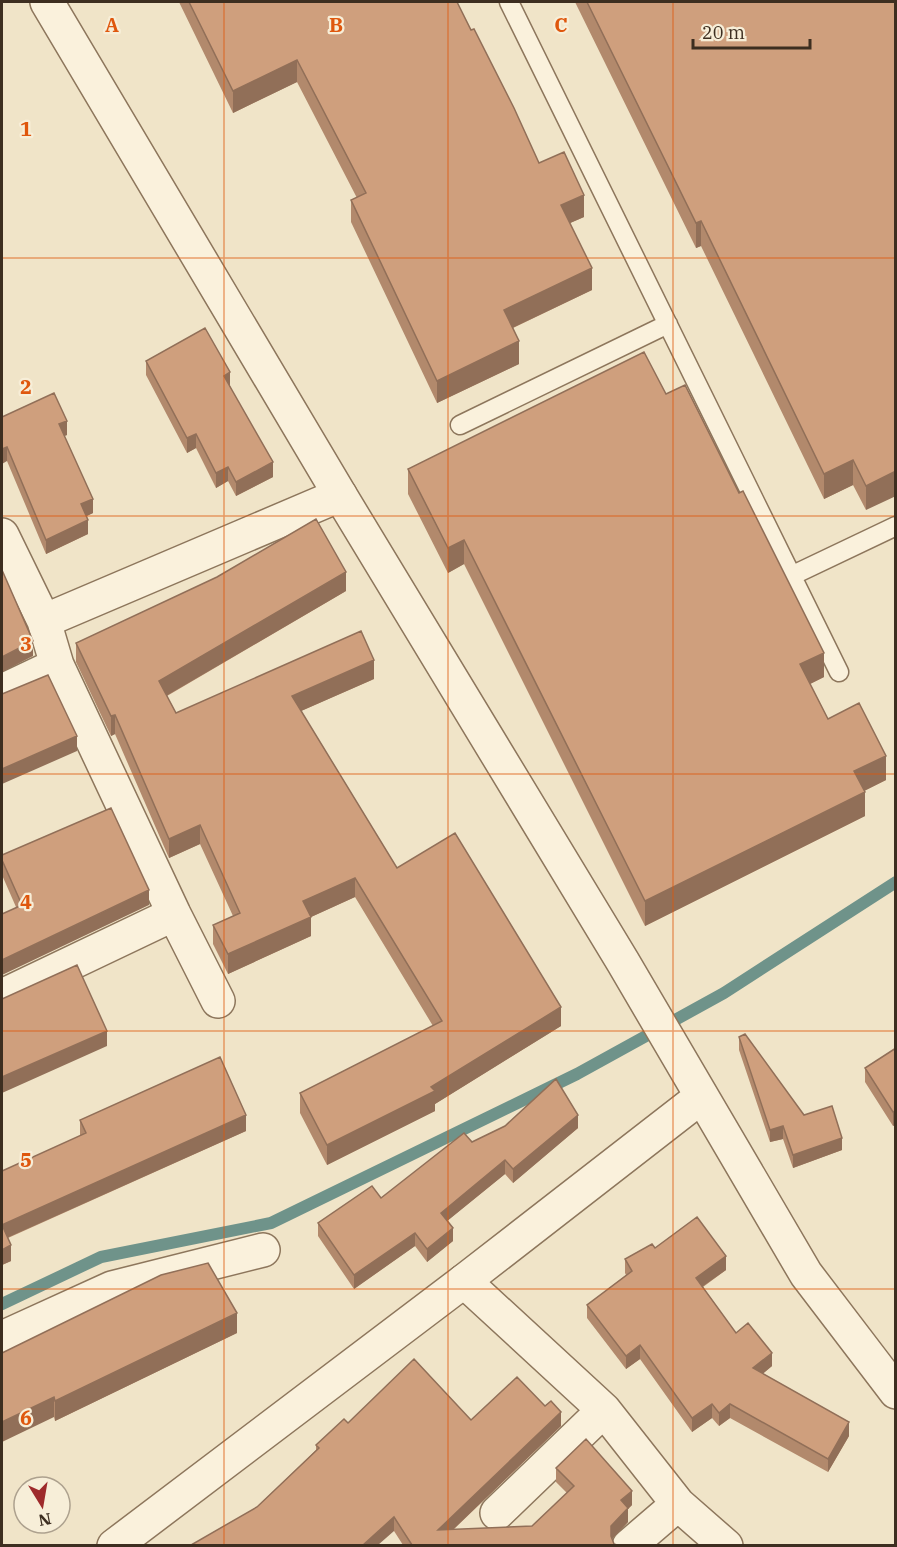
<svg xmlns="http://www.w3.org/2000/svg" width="897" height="1547" viewBox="0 0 897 1547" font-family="'IBM Plex Serif',serif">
<rect width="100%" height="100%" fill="#f0e4c8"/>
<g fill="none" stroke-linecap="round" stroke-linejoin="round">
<path stroke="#6f938a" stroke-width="12" d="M2,1304L101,1257L271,1223L577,1074L724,993L896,882"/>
<g stroke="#8d765c" stroke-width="21">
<path id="service" d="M509,2L839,672
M460,425L668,324
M791,576L896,526"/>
</g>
<g stroke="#8d765c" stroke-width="36">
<path id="minor" d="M2,535L44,621
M2,691L57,665
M2,996L174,914
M218,1001L174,914L57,665L44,621L340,495
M464,1281L604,1410L678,1504L726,1546
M2,1338L112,1288L263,1250
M497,1513L604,1410
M629,1546L678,1504"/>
</g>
<g stroke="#8d765c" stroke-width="36">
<path id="tertiary" d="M47,2L340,495L623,962L806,1274L896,1392
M114,1546L464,1281L701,1097"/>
</g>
<use href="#service" stroke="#faf1dc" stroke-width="18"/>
<use href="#minor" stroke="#faf1dc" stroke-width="33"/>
<use href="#tertiary" stroke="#faf1dc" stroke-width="33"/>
</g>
<path fill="#b2896c" d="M179,2H457L539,163L584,217L570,223L592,290L513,328L519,364L437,403L351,222V200L357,198L297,82L233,113Z
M575,2H896L866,510L853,485L824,499L701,246L696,248Z
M146,361L230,386L273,477L236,496L228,481L216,488L196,448L187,453L146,375Z
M666,394L824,677L810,684L828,719L886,780L864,791L865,816L645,926L464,564L448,573L408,494V469Z
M2,417L67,435L64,436L93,513L86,516L88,534L46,554L7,461Z
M346,591L167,696L176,713L374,679L301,711L397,868L561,1026L435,1104V1111L327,1165L300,1113V1093L433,1026L355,897L311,917V936L228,974L213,944V925L233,916L200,844L169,858L115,734L111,736L76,662V643Z
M2,855L149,905L16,907L2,875Z
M739,1037L804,1115L842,1150L793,1168L783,1139L770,1142L739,1050Z
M896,1048V1124L893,1126L865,1082V1068Z
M80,1120L246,1131L8,1238L11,1261L2,1265V1171L80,1136Z
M505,1126L578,1128L513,1183L505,1174L447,1221L453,1241L427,1262L415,1246L354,1289L318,1236V1223L381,1198L472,1142Z
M655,1248L726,1270L703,1287L736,1333L772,1366L762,1374L849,1436L828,1472L730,1418L719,1426L712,1418L692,1432L640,1359L626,1369L587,1318V1305L626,1275L625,1273V1259Z
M237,1333L55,1421L54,1417L2,1353Z
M471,1420L561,1426L453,1530L532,1526L567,1493L556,1482V1468L632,1505L628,1509V1522L612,1539L614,1544L617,1545H403L394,1531L257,1507L316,1450V1445L348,1423Z"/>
<path fill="#916f58" d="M297,60V82L233,113V91Z
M584,195V217L561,227V205Z
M701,221V246L696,248V223Z
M592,268V290L504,332V310Z
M519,341V364L437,403V381Z
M230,372V387L224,376Z
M67,421V435L59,438V424Z
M196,434V448L187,453V438Z
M7,447V461L2,464V449Z
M853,460V485L824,499V474Z
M273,462V477L236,496V482Z
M228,467V481L216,488V473Z
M896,471V496L866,510V486Z
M93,499V513L81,519V504Z
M88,520V534L46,554V540Z
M464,540V564L448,573V548Z
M346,572V591L159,700V681Z
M33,641V656L2,672V657Z
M824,653V677L800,689V664Z
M374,660V679L292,715V696Z
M115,715V734L111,736V716Z
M77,736V751L2,784V769Z
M886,756V780L854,796V771Z
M865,792V816L645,926V901Z
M200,825V844L169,858V839Z
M355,878V897L311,917V936L228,974V954L303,901Z
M149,890V905L2,975V960Z
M561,1007V1026L435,1104V1111L327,1165V1145L431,1087Z
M107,1031V1046L2,1093V1077Z
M896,1110V1124L893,1126V1112Z
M246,1115V1131L2,1240V1225Z
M578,1115V1128L513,1183V1169Z
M783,1126V1139L770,1142V1130Z
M842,1138V1150L793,1168V1155Z
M505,1160V1174L441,1226V1213Z
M453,1228V1241L427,1262V1249Z
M415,1233V1246L354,1289V1275Z
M11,1245V1261L2,1265V1250Z
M726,1256V1270L696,1291V1278Z
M237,1313V1333L55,1421V1401Z
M640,1345V1359L626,1369V1356Z
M772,1353V1366L753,1382V1368Z
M54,1397V1417L2,1442V1422Z
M712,1404V1418L692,1432V1418Z
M730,1404V1418L719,1426V1413Z
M561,1412V1426L438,1544V1530Z
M849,1422V1436L828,1472V1459Z
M632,1491V1505L628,1509V1522L611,1540V1526L621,1500Z
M394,1517V1531L378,1545H363Z"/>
<path fill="#cf9f7d" stroke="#916f58" stroke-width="1.5" d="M189,2H457L471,30L474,29L514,108L539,163L564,152L584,195L561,205L592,268L504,310L519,341L437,381L351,200L366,193L297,60L233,91Z
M587,2H896V471L866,486L853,460L824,474L701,221L696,223Z
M205,328L230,372L224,376L273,462L236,482L228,467L216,473L196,434L187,438L146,361Z
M644,352L666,394L685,385L739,493L743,491L824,653L800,664L828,719L859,703L886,756L854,771L865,792L645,901L464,540L448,548L408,469Z
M54,393L67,421L59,424L93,499L81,504L88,520L46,540L7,447L2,449V417Z
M316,519L346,572L159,681L176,713L361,631L374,660L292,696L397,868L455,833L561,1007L431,1087L435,1091L327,1145L300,1093L442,1021L355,878L303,901L311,917L228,954L213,925L240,913L200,825L169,839L115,715L111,716L76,643L217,577Z
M2,570L33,641L2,657Z
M48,675L77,736L2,769V694Z
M111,808L149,890L2,960V914L22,905L2,860V855Z
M77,965L107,1031L2,1077V999Z
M745,1034L804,1115L832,1106L842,1138L793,1155L783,1126L770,1130L739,1037Z
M896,1048V1110L893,1112L865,1068Z
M220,1057L246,1115L2,1225L11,1245L2,1250V1171L86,1133L80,1120Z
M556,1079L578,1115L513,1169L505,1160L441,1213L453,1228L427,1249L415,1233L354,1275L318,1223L372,1186L381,1198L464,1133L472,1142L505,1126Z
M697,1217L726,1256L696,1278L736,1333L748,1323L772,1353L753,1368L849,1422L828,1459L730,1404L719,1413L712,1404L692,1418L640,1345L626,1356L587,1305L632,1271L625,1259L652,1244L655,1248Z
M208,1263L237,1313L55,1401L54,1397L2,1422V1353L161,1275Z
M414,1359L471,1420L517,1377L545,1406L551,1401L561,1412L438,1530L532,1526L574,1486L556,1468L586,1439L632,1491L621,1500L628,1508L611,1526V1536L614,1544L617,1545H412L394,1517L363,1545H191L257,1507L319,1448L316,1445L344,1419L348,1423Z"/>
<path fill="none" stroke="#df570d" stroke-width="1.5" stroke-opacity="0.55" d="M224,2V1546M448,2V1546M673,2V1546M2,258H896M2,516H896M2,774H896M2,1031H896M2,1289H896"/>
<g font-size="20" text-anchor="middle" font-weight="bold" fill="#df570d" stroke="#f7eed8" stroke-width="4.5" stroke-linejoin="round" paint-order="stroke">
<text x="112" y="32">A</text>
<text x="336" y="32">B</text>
<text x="561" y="32">C</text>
<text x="26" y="136">1</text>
<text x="26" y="394">2</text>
<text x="26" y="651">3</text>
<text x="26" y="909">4</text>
<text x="26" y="1167">5</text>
<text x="26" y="1425">6</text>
</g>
<rect width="897" height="1547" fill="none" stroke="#3d2e20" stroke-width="6"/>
<g transform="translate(42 1505) rotate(169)"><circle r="28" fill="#f7eed8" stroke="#ada18e" stroke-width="1.5"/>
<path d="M0-4.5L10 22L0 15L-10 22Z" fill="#9e2a2b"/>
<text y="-9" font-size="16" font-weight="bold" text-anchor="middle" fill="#3d2e20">N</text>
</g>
<path d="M693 39v9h117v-9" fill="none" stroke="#3d2e20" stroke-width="3"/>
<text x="702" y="39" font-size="18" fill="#3d2e20" stroke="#f7eed8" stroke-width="4.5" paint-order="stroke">20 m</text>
</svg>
